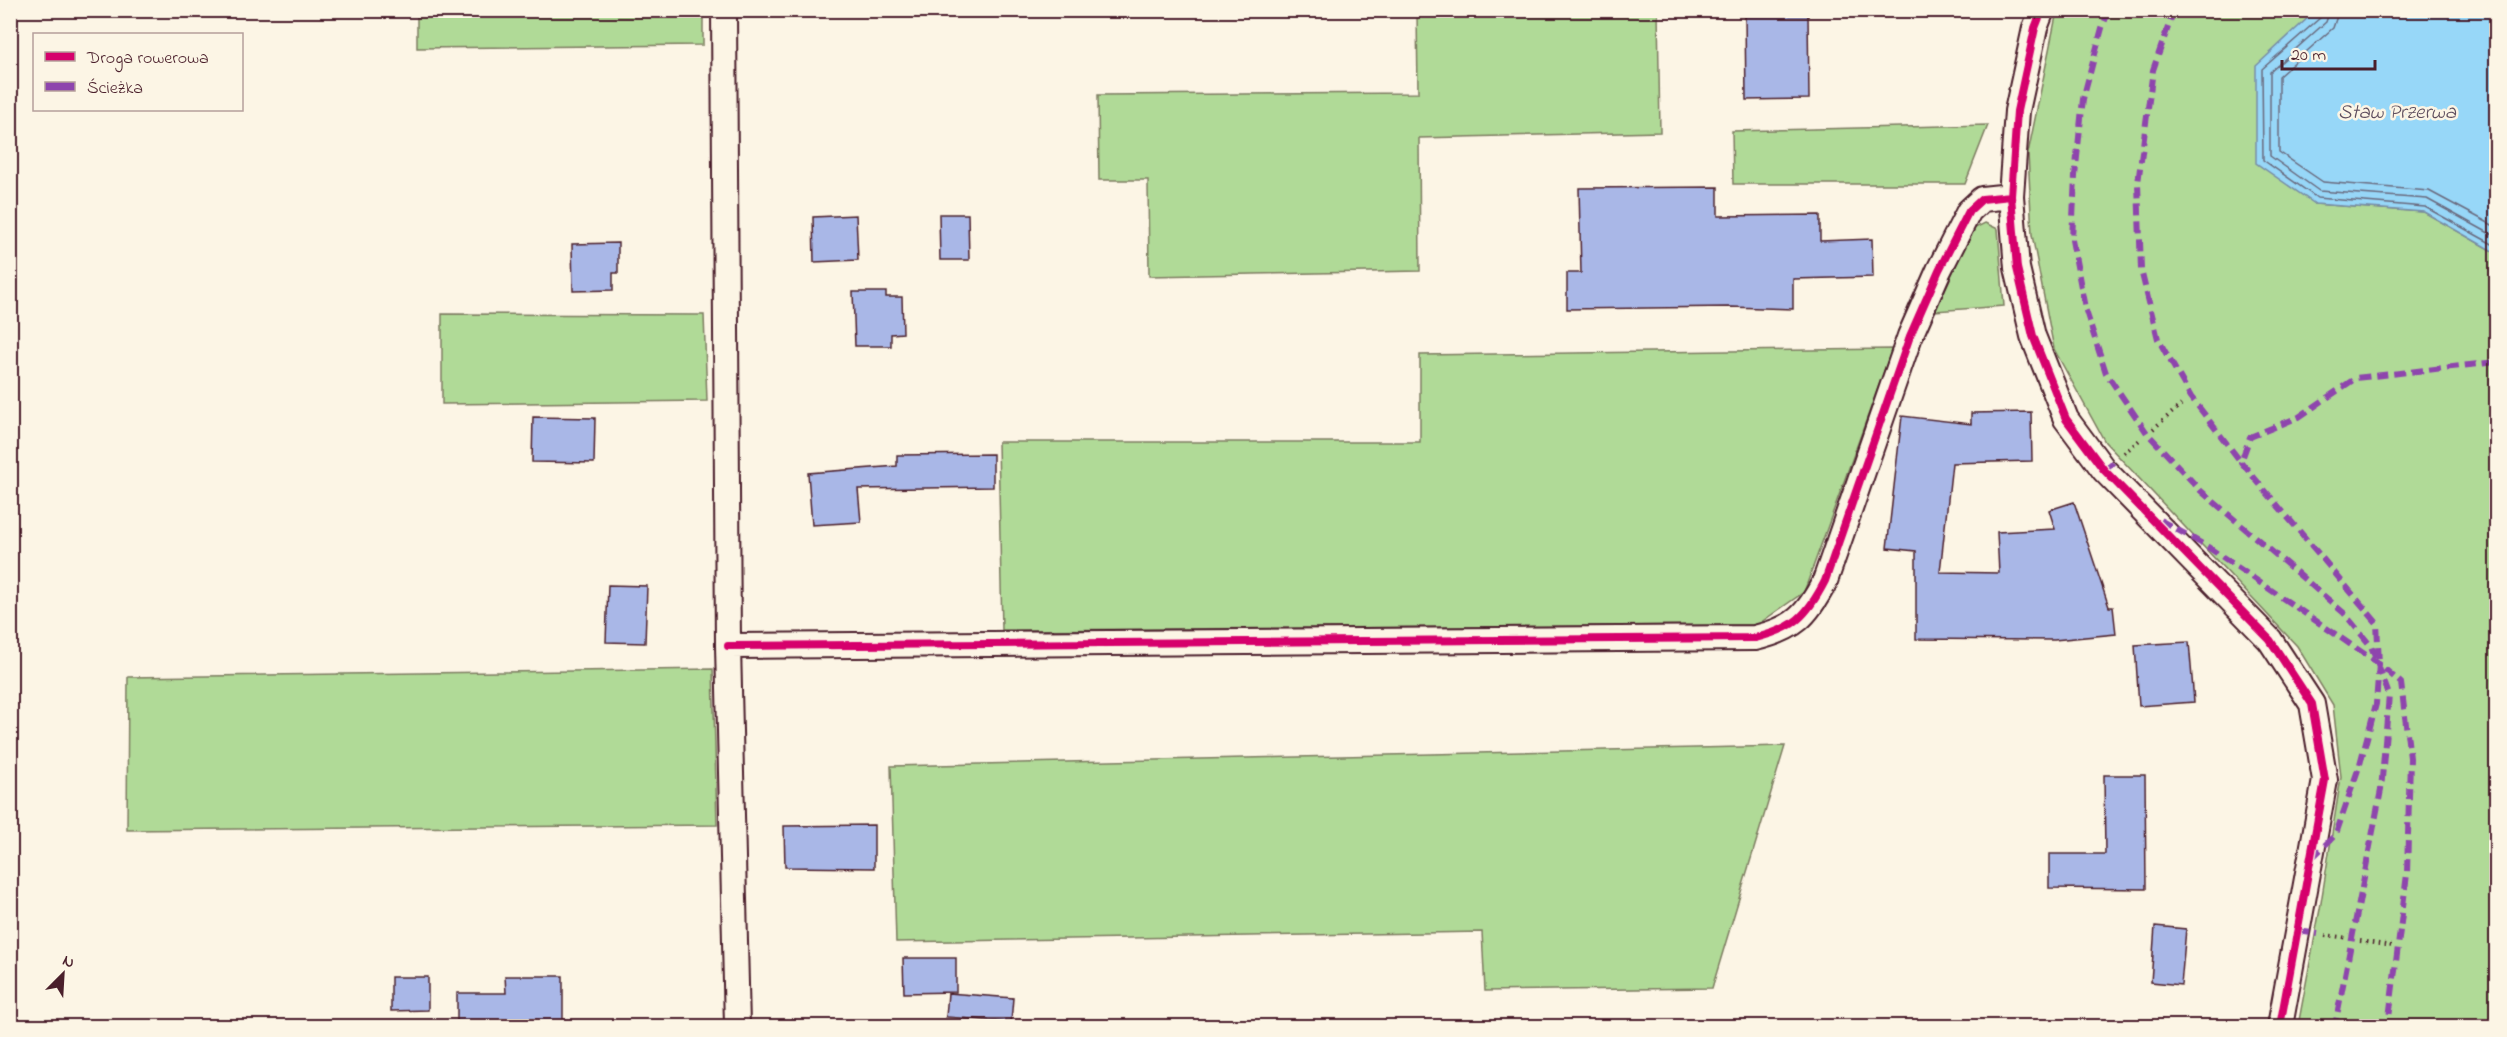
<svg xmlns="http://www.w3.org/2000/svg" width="2507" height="1037" viewBox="0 0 2507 1037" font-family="'Indie Flower',sans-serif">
<rect width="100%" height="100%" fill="#fcf5e5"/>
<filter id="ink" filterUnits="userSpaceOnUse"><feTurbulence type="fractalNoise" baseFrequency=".0167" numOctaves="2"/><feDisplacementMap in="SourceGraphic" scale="12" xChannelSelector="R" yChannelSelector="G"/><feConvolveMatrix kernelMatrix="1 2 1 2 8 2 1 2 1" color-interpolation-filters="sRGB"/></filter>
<g filter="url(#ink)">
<path fill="#b0da97" stroke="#7d7c61" stroke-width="1.5" d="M417,11H703V45L417,48Z
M1417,11H1658L1660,132L1419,138L1420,271L1149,276L1148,180H1099L1098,95L1418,93Z
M2057,11H2321L2310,16L2315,204L2424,212L2496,253V1026H2298L2320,909L2341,777L2333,705L2297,646L2105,442L2054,349L2032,235L2028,153Z
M1988,125L1965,184H1733L1732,131Z
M1985,223L1998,229L2004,306L1935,311L1973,229Z
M442,314L704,315L707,401L442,404Z
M1892,349L1804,592L1757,625L1002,630L998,442H1420V355Z
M713,669L717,825L127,830L128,677Z
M1785,746L1712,988L1485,991L1482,932L896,942L891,766Z"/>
<path fill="#97d7f8" stroke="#788da6" stroke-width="1.5" d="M2321,11H2496V253L2424,212L2315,204L2256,163V66L2310,16Z"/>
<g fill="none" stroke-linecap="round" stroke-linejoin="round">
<path stroke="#69697d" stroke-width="1.5" d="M2322,10L2321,17L2262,69L2263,160L2317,198L2425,207L2496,246
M2330,10L2326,22L2270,72V156L2319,191L2427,199L2496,237
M2339,10L2333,28L2279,76V152L2323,182L2429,191L2496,227"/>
</g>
<path fill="#a9b7e7" stroke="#4a1f2b" stroke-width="1.5" d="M1808,15L1809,99L1746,100L1745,16Z
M1718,187V216L1820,215V241L1872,239L1873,277L1793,279V309L1730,307L1567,309V273H1581L1579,188Z
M939,214H968L969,260H940Z
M856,215L858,260L814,262L813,217Z
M618,243V273H613V290L573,291L572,244Z
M853,292H886V297H902L903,333L891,334V346H855Z
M2031,412L2032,461L1952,463L1940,572L1999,573L1997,532L2055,529L2049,510L2074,502L2109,607H2113L2116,634L2054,640L1916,639V551L1887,548L1902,416L1971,424V413Z
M533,417L595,418L594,463L532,462Z
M993,454V487L858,489L861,522L812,525L808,473L897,466V455Z
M608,585L647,586L645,643L606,642Z
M2189,642L2194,702L2139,706L2135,645Z
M2104,775H2145L2146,889L2049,888V854H2105Z
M874,825V868L785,867L784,826Z
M2155,926L2186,929L2181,985L2151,982Z
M903,958H956V992L904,993Z
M505,976H563V1022L457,1025V993H506Z
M391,977H428V1010L391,1011Z
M948,993L1013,998L1011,1022L946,1017Z"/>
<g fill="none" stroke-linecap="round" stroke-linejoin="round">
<g stroke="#4a1f2b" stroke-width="28">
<path id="street" d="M724,10L728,646L737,1026
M2042,10L2035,28L2017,111L2011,196L2017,268L2033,336L2066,419L2104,470L2270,640L2312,704L2325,780L2280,1026
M728,646L1755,638C1794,629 1807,616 1825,581L1910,336L1939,270L1969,211L1982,199L2011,196"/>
</g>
<path stroke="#4a1f2b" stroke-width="4" stroke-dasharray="1.5 4.5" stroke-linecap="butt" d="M2153,429L2181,405
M2124,453L2142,438
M2325,935L2348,938
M2360,941L2392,946"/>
<use href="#street" stroke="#fcf5e5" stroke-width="24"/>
<path stroke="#8e44ad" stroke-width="6" stroke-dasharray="12 6" stroke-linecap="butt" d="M2109,10L2102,28L2083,99L2075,176L2072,240L2085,308L2106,373L2147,433L2201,491L2344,613L2371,646L2389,695L2381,790L2335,1026
M2174,10L2153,70L2138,183L2141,270L2158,339L2191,397L2241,462
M2104,470L2117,459
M2160,520L2208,547L2379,664L2401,683L2410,758L2407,874L2388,1026
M2312,858L2336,834L2360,764L2376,704L2379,664L2377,623L2241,462L2250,437L2299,417L2356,378L2496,362
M2298,931L2318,934"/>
<g stroke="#fcf5e5" stroke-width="11">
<path id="cycleway" d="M2042,10L2035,28L2017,111L2011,196L2017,268L2033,336L2066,419L2104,470L2270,640L2312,704L2325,780L2280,1026
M728,646L1755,638C1794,629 1807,616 1825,581L1910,336L1939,270L1969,211L1982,199L2011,196"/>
</g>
<use href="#cycleway" stroke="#d6006c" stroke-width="8"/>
</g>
</g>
<g text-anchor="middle" stroke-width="5" stroke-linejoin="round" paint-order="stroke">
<g font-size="21" font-style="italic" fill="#5d4d5e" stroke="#fcf5e5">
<text x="2397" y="118">Staw Przerwa</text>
</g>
</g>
<rect width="2507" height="1037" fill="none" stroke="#fcf5e5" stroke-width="36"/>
<rect x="18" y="18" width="2471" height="1001" fill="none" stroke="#4a1f2b" stroke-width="2" filter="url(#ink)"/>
<rect x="33" y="33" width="210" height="78" fill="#fcf5e5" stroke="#b59f9b" stroke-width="1.5"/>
<rect x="45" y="52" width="30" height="9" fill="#d6006c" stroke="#b59f9b" stroke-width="1.5"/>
<text x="87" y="63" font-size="18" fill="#4a1f2b">Droga rowerowa</text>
<rect x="45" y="82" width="30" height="9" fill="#8e44ad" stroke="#b59f9b" stroke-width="1.5"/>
<text x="87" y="93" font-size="18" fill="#4a1f2b">Ścieżka</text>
<g transform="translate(63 974) rotate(24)" stroke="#fcf5e5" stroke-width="4.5" paint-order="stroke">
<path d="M0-4.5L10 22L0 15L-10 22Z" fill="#4a1f2b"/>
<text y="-9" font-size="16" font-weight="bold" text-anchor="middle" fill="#4a1f2b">N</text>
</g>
<path d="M2282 60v9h93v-9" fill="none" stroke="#4a1f2b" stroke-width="3"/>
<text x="2291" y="60" font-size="18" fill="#4a1f2b" stroke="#fcf5e5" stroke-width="4.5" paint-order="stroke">20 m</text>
</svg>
